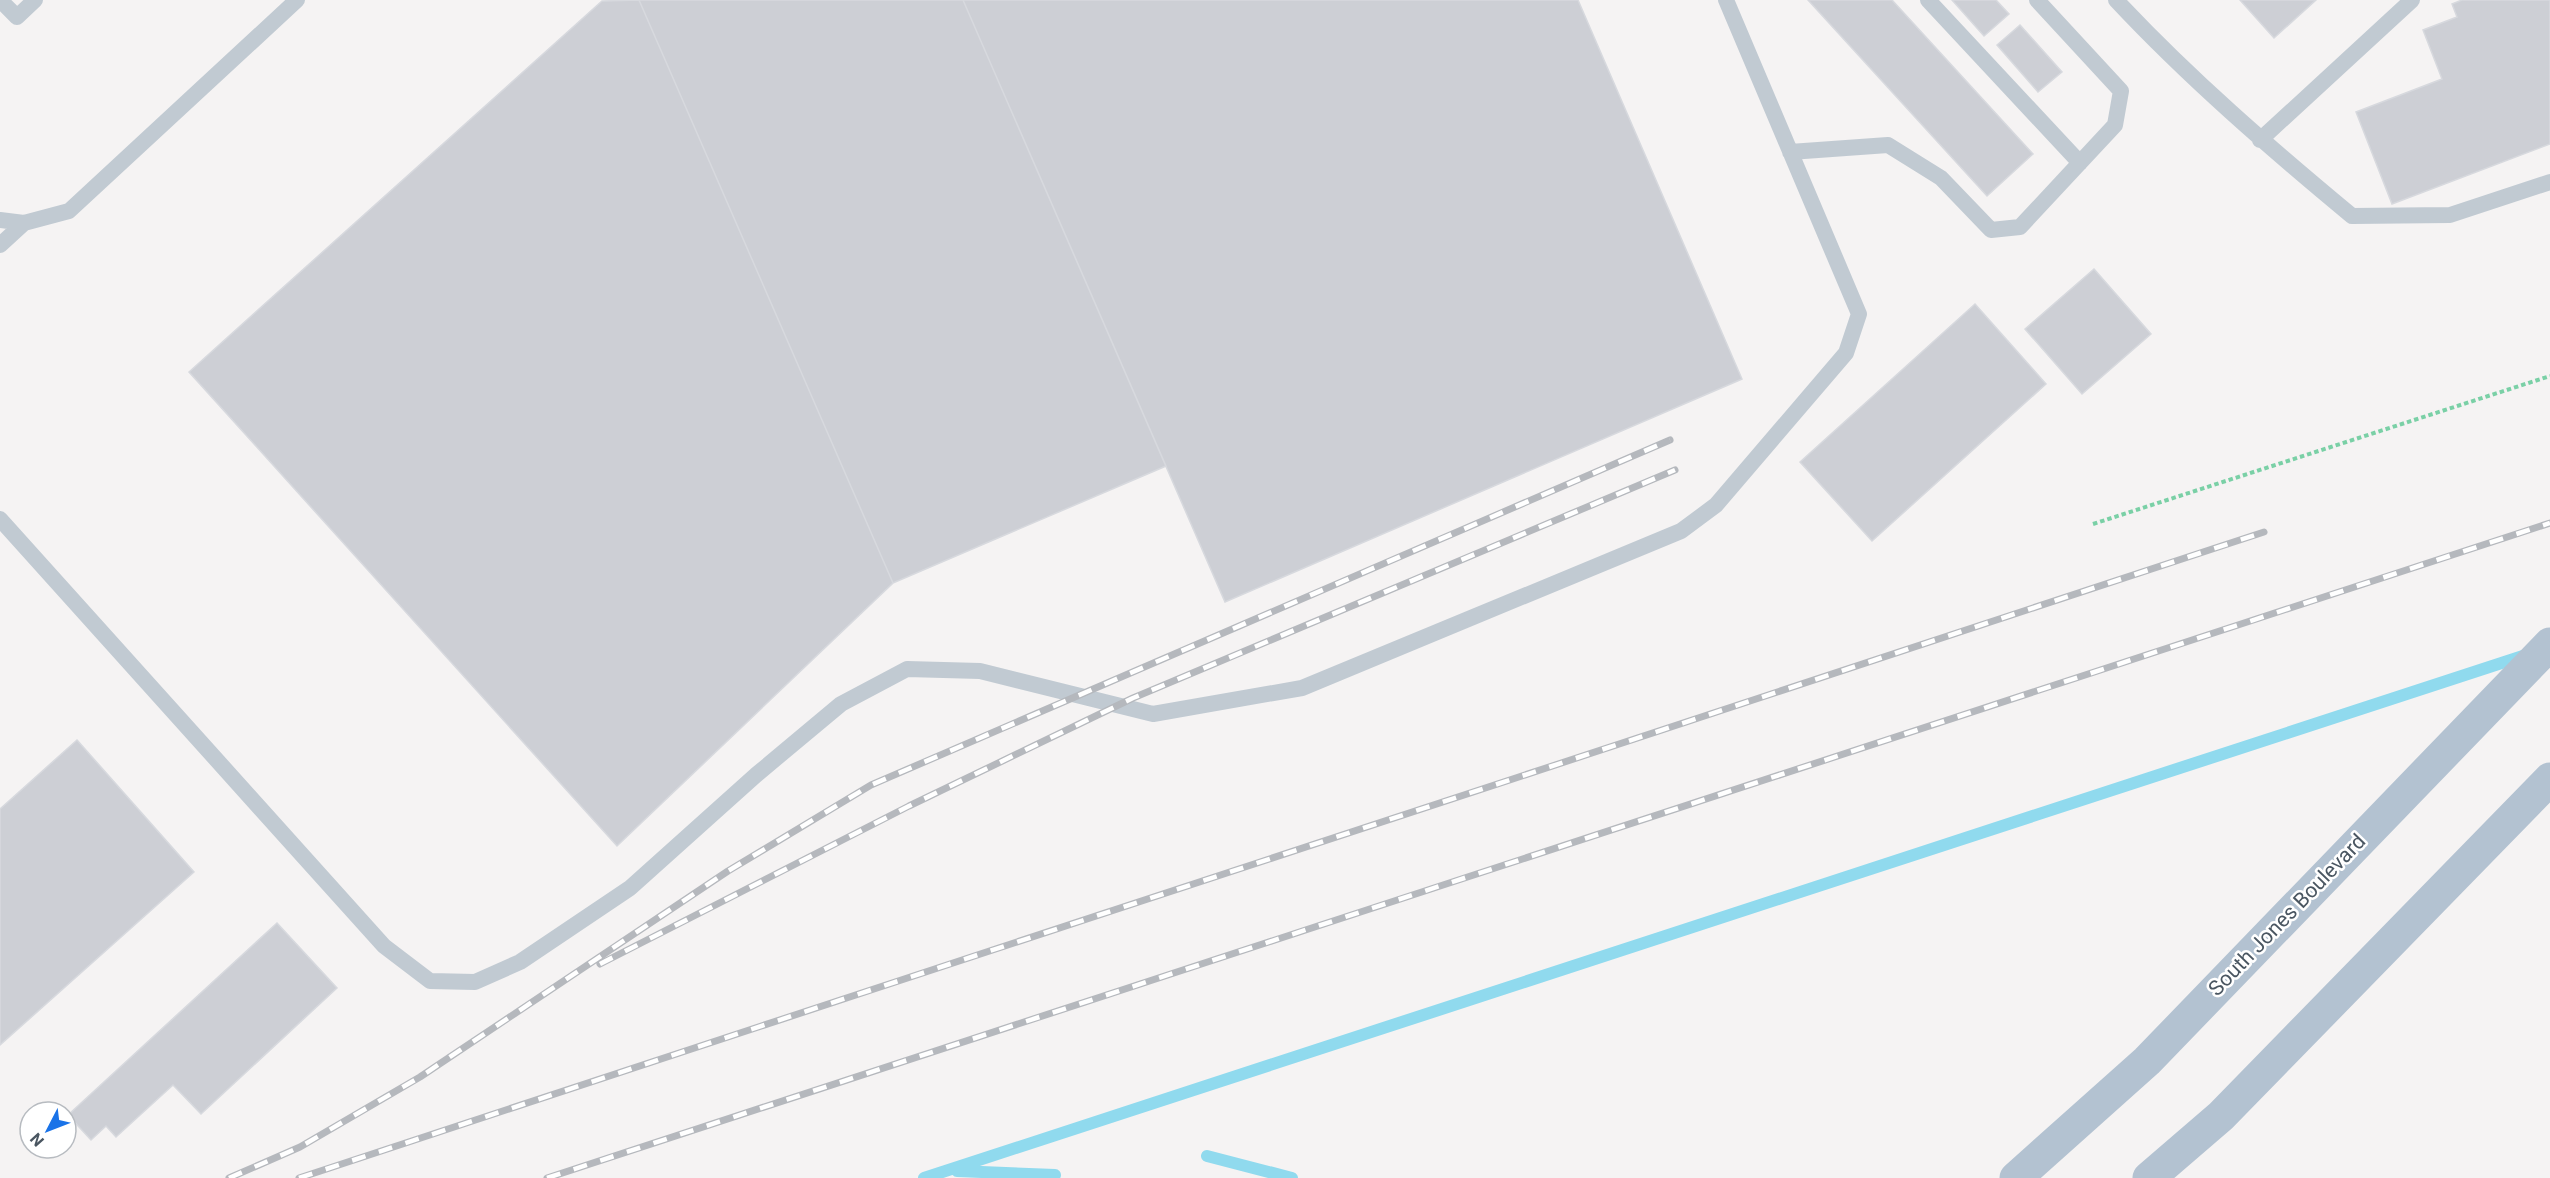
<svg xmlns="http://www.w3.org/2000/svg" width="2550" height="1178" viewBox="0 0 2550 1178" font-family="Roboto,sans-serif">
<rect width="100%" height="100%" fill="#f5f3f3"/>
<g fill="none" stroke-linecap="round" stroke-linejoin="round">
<path stroke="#90daee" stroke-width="12" d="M1207,1156L1292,1178
M957,1171L1055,1175
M924,1178L2526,655"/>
</g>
<path fill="#cdcfd5" stroke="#d7d9de" stroke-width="1.5" d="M639,0H963L1166,466L893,583Z
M639,0L893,583L617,846L189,372L602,1Z
M963,0H1578L1742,379L1225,602Z
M1808,0H1892L2033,154L1987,196Z
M1952,0H1996L2009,14L1984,36Z
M2240,0H2316L2274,38Z
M2462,0H2550V144L2392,204L2356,112L2442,79L2423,30L2457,17L2452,4Z
M2020,25L2062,72L2038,92L1997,45Z
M2094,269L2151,334L2082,394L2025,329Z
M1975,304L2046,384L1872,541L1800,462Z
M77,740L194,872L0,1045V809Z
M277,923L337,988L201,1114L173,1085L116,1137L106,1126L91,1140L68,1115Z"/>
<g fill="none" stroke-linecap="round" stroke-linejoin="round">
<path stroke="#7ad0a6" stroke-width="4" stroke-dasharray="4.5 3" stroke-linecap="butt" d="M2093,524L2550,376"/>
<path stroke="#c1cad2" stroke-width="16" d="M0,0L17,17L35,0
M1928,0L2080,163
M2116,0C2189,78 2270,148 2352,216L2450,215L2550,182
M2260,140L2412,0
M1790,152L1888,145L1941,178L1991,230L2020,227L2115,125L2121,91L2037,0
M0,220L24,223L69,211L297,0
M0,245L24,223
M0,519L384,946L430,981L475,982L520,962L630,888L756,775L841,704L907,669L980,671L1153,714L1302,688L1681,531L1716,505L1846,353L1859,314L1726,0"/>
<path stroke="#b3c2d1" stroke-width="33" d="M2016,1178L2147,1061L2550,644
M2149,1178L2221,1116L2550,779"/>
<g stroke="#b5b8bd" stroke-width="7">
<path id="rail" d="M600,964L909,806L1133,698L1675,470
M229,1178L300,1147L420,1077L728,871L871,785L1670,440
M299,1178L2264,532
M547,1178L2550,523"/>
</g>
<use href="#rail" stroke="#fff" stroke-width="4.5" stroke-dasharray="14" stroke-linecap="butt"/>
</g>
<g text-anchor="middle" stroke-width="5" stroke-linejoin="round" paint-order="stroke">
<g font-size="21" fill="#4a5661" stroke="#fff">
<text transform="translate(2287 915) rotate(-46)" y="7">South Jones Boulevard</text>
</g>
</g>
<g transform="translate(48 1130) rotate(228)"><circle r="28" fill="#ffffff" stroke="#b7bbc0" stroke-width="1.5"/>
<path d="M0-4.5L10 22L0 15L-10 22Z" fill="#1a73e8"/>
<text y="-9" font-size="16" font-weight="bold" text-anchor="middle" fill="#4a5661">N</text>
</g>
</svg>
